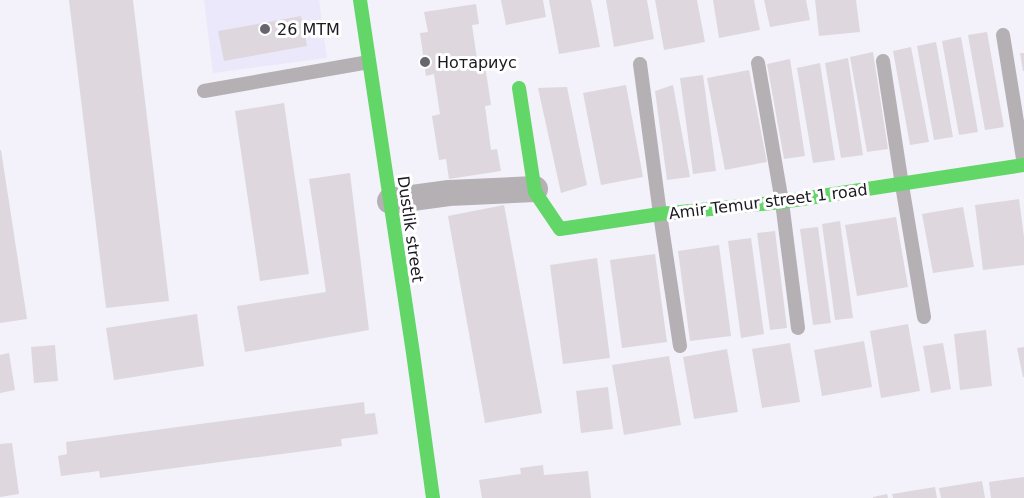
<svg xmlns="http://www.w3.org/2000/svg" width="1024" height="498" viewBox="0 0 1024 498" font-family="'DejaVu Sans',sans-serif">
<rect width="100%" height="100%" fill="#f3f1fa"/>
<path fill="#ebe8fb" d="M204,0H319L327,58L213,73Z"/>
<path fill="#ded8de" d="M69,0H133L169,301L106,308Z
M501,0H543L546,17L506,25Z
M549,0H591L600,47L559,54Z
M606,0H647L654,39L614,47Z
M655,0H697L705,42L664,50Z
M713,0H754L760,30L719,38Z
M764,0H806L810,20L770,27Z
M815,0H856L860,32L819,36Z
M476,4L479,24L472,25L478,66L485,65L491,105L485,106L491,150L497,149L501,171L449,179L446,159L439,160L432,116L440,114L434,74L426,76L420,33L428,32L424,12Z
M301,16L307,46L224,61L218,31Z
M987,32L1004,127L985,130L968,35Z
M961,37L978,132L959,135L942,41Z
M936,42L953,137L934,140L917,46Z
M911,47L929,142L910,145L893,51Z
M873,52L888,149L867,152L850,57Z
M1020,53H1024V71H1023Z
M848,58L863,155L841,158L825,63Z
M790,59L805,156L784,159L767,64Z
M820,63L835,160L813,163L797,68Z
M749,70L767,162L725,170L707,78Z
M703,75L716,171L693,174L680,78Z
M626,85L643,177L601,185L583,93Z
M673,85L690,177L667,180L655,91Z
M567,87L587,185L561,193L538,88Z
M284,103L309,274L260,281L235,111Z
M0,150H1L27,319L0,323Z
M350,173L369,330L245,352L237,306L326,292L309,179Z
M1019,199L1024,237V265L983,270L975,205Z
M504,205L542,413L485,423L448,216Z
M963,207L974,267L933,273L922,214Z
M896,217L908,287L857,296L845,225Z
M840,221L853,318L835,320L822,224Z
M818,227L831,323L813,325L800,229Z
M775,231L787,328L770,330L757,233Z
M751,238L764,334L741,338L728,241Z
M719,245L731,336L690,341L678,251Z
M655,254L667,342L622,348L610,260Z
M597,258L610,358L563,364L550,265Z
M197,314L204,366L114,380L106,328Z
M908,324L920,391L881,398L870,331Z
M986,330L992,386L960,390L954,334Z
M864,341L872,387L822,396L814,350Z
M790,343L800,402L762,408L752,349Z
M943,343L951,389L931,393L923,346Z
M55,345L58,381L34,383L31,347Z
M1024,347V377H1023L1017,348Z
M727,349L738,412L694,419L683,357Z
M9,353L15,390L0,393V355Z
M669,356L681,425L624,435L612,365Z
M608,387L613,429L581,433L576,391Z
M364,402L365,414L375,413L378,434L341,439L342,446L100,478L99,471L61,476L58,456L67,454L66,442Z
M12,443L19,494L0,497V444Z
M543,465L544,475L588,471L591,498H482L479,480L521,474L520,468Z
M1024,477V498H991L989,482Z
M982,481L985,498H941L939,488Z
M935,487L937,498H893L892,494Z
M887,494L888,498H873V497Z"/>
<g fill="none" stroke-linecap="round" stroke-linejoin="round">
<path stroke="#b5b0b4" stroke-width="14" d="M1003,35L1024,165
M883,61L902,185L924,317
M758,63L782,202L798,328
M640,64L660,214L680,346
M204,91L369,62"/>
<path stroke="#b5b0b4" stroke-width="26" d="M390,201L449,193L535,189"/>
<path stroke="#63d668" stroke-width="14" d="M360,0L413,353L433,498
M519,88L535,192L560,229L660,214L782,202L1024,165"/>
</g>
<g fill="#67656d" stroke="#fff" stroke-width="2">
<circle cx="265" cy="29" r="6"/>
<circle cx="425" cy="62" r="6"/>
</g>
<g text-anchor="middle" stroke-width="6" stroke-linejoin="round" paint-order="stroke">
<g font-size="16" fill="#1b1921" stroke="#fff" text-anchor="start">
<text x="277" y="35">26 MTM</text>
<text x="437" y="68">Нотариус</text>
</g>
<g font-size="16" fill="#1b1921" stroke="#fff">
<text transform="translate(768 201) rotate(-7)" y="6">Amir Temur street 1 road</text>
<text transform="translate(411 229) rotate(82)" y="6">Dustlik street</text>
</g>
</g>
</svg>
